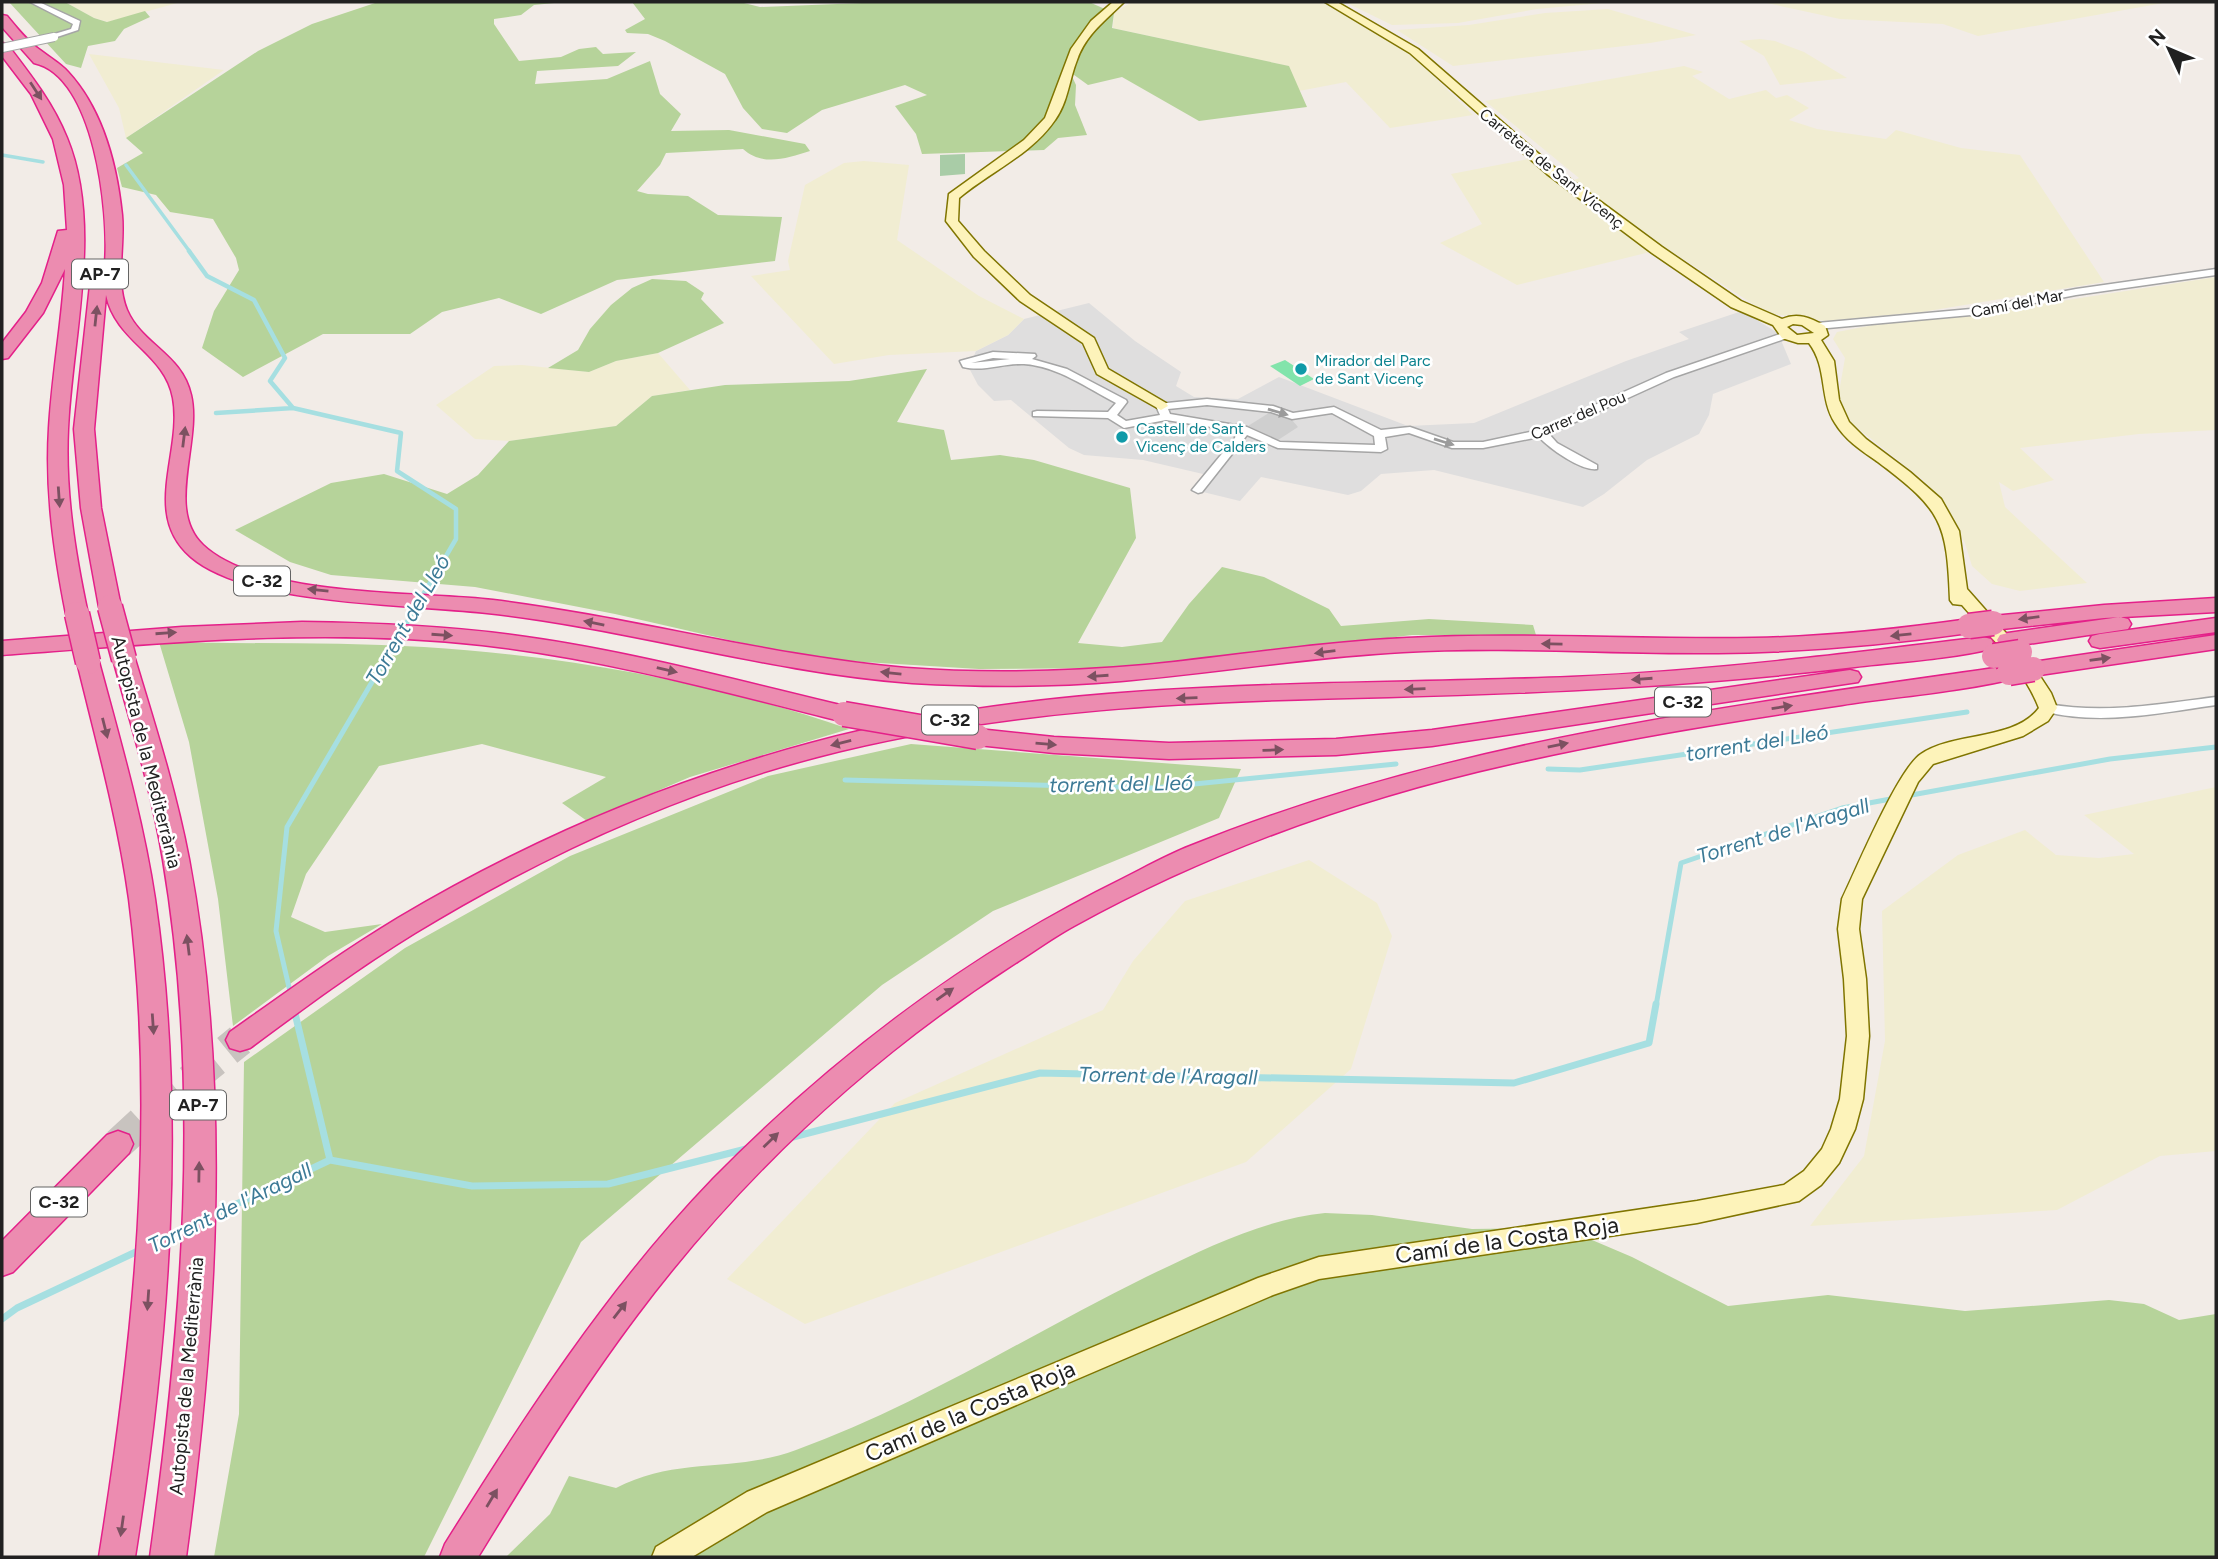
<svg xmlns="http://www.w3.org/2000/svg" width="2218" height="1559" viewBox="0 0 2218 1559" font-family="Figtree,sans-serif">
<rect width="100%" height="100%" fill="#f2ece7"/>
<path fill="#dfdede" d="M1089,303L1135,341L1181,372L1176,386L1194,397L1238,399L1279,377L1408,426L1474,423L1626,361L1689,339L1679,332L1742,311L1778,333L1791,364L1713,394L1709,415L1699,434L1647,460L1604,494L1583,507L1434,470L1381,474L1361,491L1348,495L1261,477L1240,501L1203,492V474L1143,460L1084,455L1069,448L1011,400L994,401L978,385L969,368L976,351L1008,335L1024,319Z"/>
<path fill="#cfcfcf" d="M1272,411L1292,420L1298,427L1278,440L1248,426Z"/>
<path fill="#f1edd2" d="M65,2H181L108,22L94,18Z
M1132,2H1321L1410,53L1473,115L1390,128L1346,82L1299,91L1288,66L1113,28L1114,13Z
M1345,2H1613L1537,9L1458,23L1392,25Z
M1728,2H2169L1978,36L1943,24L1840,19L1767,3Z
M1608,9L1696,35L1650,43L1453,66L1397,30L1469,25L1545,13Z
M1760,39L1775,41L1804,52L1847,78L1780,85L1764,56L1739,41Z
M89,54L224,70L126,138L119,108Z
M1684,66L1703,72L1692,76L1729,99L1766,90L1776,98L1787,95L1809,108L1789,120L1817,129L1886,139L1896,130L1961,148L2020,155L2104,282L1922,312L1825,321L1767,313L1666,248L1517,285L1440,243L1482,224L1451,174L1528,159L1561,186L1579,178L1485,101Z
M864,161L909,165L897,240L979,296L1024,319L1008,335L976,351L889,355L834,364L751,276L790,270L788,261L805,185L844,163Z
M2216,277V430L2139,434L2020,448L2054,480L2013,491L1999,482L2005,507L2087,583L2020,591L1992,584L1972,566L1965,543L1940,498L1922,479L1851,423L1838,398L1845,358L1833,339L1837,332L1889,322L1952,318Z
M658,353L690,390L652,396L616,426L509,441L475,439L436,405L494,366L522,365L589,372L616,361Z
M2216,787V1151L2160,1156L2057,1210L1810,1226L1864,1156L1885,1041L1882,911L1958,855L2025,830L2056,855L2099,858L2134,854L2084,815Z
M1309,860L1377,903L1392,936L1351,1069L1246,1162L805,1324L727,1279L895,1103L1103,1010L1133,961L1185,901Z"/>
<path fill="#b6d39a" d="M9,2H65L94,18L107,22L145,11L150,17L124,29L115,41L88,46L81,68L66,64Z
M378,2H564L534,5L521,15L494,19V24L519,61L561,57L579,49L596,47L603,54L636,52L618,66L537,71L535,84L607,79L650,61L660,94L681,114L671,131L729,130L805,144L810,151C787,158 763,167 743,149L666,153L660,165L637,191L648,194L688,196L718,215L782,217L775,261L617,280L541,314L499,298L442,312L410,334H323L243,377L202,348L214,311L239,270L236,258L213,219L170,212L156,195L122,187L117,168L143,153L126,138L258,51L312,24Z
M632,2H740L760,7L887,2H1089L1114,13L1112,28L1289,66L1307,107L1199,121L1122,77L1088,85L1070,72L1076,85L1075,105L1087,135L1058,138L1044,150L922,154L916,134L895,106L927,95L905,85L822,110L787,133L762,129L743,108L725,74L665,41L648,34L627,33L625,30L645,19Z
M652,279L686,281L704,293L701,299L724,323L658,353L616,361L589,372L548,368L578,350L590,329L611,305L632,288Z
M927,369L897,422L944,430L951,460L1000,455L1034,460L1130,488L1136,538L1078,643L1122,647L1162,642L1189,604L1222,567L1264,577L1329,609L1341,626L1429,619L1533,625L1536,635H1412L1226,658L1112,668L979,669L847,661L768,649L615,614L475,587L331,575L290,562L235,530L331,483L384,474L447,494L478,475L509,441L616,426L652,396L725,385L849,381Z
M159,642C247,644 336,642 424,647C568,656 713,682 849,729L690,777L587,821L562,803L606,777L482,744L379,766L306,874L291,917L325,932L382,924L328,956L233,1026L218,899L189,742Z
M911,744L1241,769L1219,818L993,911L882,985L581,1242L424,1557H214L239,1414L244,1062L405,948L570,856L768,776Z
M1325,1213L1372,1215L1472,1229L1537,1228L1585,1237L1632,1257L1728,1306L1828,1295L1965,1311L2109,1300L2144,1304L2179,1320L2216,1314V1557H506L550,1514L569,1476L616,1488C677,1456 735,1473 796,1450C918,1406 1030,1334 1146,1277C1202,1250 1263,1219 1325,1213Z"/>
<path fill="#a9cca7" d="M965,154V174L940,176V155Z"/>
<path fill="#82e4ab" d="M1285,360L1314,379L1300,386L1270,366Z"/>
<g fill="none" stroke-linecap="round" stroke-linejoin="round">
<path stroke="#a6dfe1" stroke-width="3.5" d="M2,155L43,162
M126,165L190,252"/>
<path stroke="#a6dfe1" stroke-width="4.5" d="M189,251L207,276L254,300L285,358L270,381L293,408L401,433L397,471L456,509V539L432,580
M216,413L293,408"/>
<path stroke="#a6dfe1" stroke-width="5" d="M1548,769L1580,770L1967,712
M845,780L1154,788L1396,764
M1906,796L2110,759L2216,747
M291,996L276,931L287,827L433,578
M1656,1006L1681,863L1842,808L1896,798"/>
<path stroke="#a6dfe1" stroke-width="7" d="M294,1009L330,1160
M793,1137L1040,1073L1514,1083L1649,1043L1656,1004
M209,1217L330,1160L472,1186L608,1184L750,1148
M165,1238L187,1228
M2,1319L17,1308L140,1250"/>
<path stroke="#c8c3bf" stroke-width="32" stroke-dasharray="32 16" stroke-linecap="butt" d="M118,1144L166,1100L240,1040"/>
<g stroke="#a5a5a5" stroke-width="3">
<path id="street" d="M30,2H39L80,21L78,30L51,39V35L71,29L73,24Z
M2216,269V275L2076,295L1971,315L1817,329L1812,326L1817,323L1971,309L2076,289Z
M1786,332L1791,335L1790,337L1674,377L1549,434L1557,443L1597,465V469C1581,471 1550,449 1539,437L1483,448H1452L1409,433L1385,437L1387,449L1381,452L1278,448L1247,435L1202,492L1198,493L1192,490L1235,438L1237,431L1166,420L1124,428L1108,418L1033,416V412L1037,411L1108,412L1116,403C1087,388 1057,366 1024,364C1003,363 984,372 963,367L960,361L993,352L1035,354L1036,356L1032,359L1067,369L1126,400L1127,402L1117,415L1126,421L1160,415L1156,406L1157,404L1207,399L1273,406L1293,413L1334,407L1381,430L1410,427L1453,442H1483L1539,430L1666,373ZM993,358L1010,359L971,363ZM1207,405L1271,412L1292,419L1332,413L1374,436L1375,445L1280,442L1247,427L1170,414L1168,409Z
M2216,697V705C2159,713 2100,726 2043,711L2041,708L2048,704C2105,714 2159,704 2216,697Z"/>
</g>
<g stroke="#807500" stroke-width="3">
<path id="secondary" d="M1113,2H1124C1106,20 1086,34 1077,60C1069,80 1068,102 1055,120C1032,154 990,172 959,198L958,221L984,251L1030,295L1094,338L1108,369L1166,403L1168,406L1161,410L1097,374L1083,343L1020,301L974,257L946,221L949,194L1024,140L1045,118L1071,49L1091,21Z
M1325,2H1337L1418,49L1555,168L1662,247L1741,301L1782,319C1798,312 1811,318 1825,326L1828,335L1821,340L1834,361L1839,400L1849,422L1866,439L1910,472L1941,499L1959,531L1967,589L2028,658L2051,693L2057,708L2048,721L2023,736L1933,764L1918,782L1862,899L1859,929L1866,979L1869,1036L1863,1099L1855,1129L1839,1163L1821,1185L1799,1201L1697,1223L1319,1279L1273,1295L767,1512L692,1557H652L656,1547L747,1492L1258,1278L1319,1257L1697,1201L1784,1185L1804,1171L1822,1149L1831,1129L1840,1099L1847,1036L1844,979L1838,929L1842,899C1856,870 1898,769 1921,754C1952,732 2015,741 2039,708C2023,667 1990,637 1962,605L1953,604L1950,600C1947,522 1942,510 1878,462C1862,451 1845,440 1835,423C1819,398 1828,368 1809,343H1798L1782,338L1773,325L1731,307L1652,253L1547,174L1410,53ZM1793,324L1802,325L1814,333L1797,335L1787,327Z"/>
</g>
<g stroke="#e42089" stroke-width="3">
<path id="highway" d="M2,15L7,16C17,28 27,41 40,50C50,58 60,63 68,72C103,110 117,166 122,215C125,246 115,281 127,310C142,345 182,354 191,395C202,441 165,509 203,545C259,598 417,591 493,600C632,617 767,656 906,668C986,674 1066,672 1145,665C1233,656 1320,642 1407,638C1523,632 1639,640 1754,638C1826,637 1898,629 1969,619L1977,621L1980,626L1977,631L1969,633C1885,645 1802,652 1718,653C1613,654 1508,646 1403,652C1309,657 1215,673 1121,681C1052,687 981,687 912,683C768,672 630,629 487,613C411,604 248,606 191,557C141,514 183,452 173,398C165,353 116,342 106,295L94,429L101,508L121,607L118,612H102L99,607L81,508L74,429L92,267L94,263H105C109,213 95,76 34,63L2,27Z
M2,43L7,44C30,74 53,103 67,138C103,225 72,338 68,429C65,491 75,553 88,614L85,619H69L66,614C54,553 45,491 49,428C52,375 62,322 65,269L43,313L8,358L2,359V343L26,312L42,283L58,231L67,230L64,185L53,139L31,94L2,56Z
M2216,598V612L2104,618L1993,630L1985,628L1982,623L1985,618L1993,616L2104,605Z
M2120,617L2128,619L2131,624L2128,629L2008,647L2000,645L1997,640L2000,635L2008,633Z
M2216,618V632L2100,648L2092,646L2089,641L2092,636L2100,634Z
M302,622C377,623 451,626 526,637C633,652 739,681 844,706L852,709L856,714L852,719L844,722C724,692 605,659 482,645C321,627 162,643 2,655V641L182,627Z
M2216,635V649L2033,676L2025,674L2022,669L2025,664L2033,662Z
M1983,637L1991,639L1994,644L1991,649C1944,660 1893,662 1846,668C1694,686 1542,693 1389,697C1197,701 1003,708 817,757C676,794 540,857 415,933C358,968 304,1008 250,1048L240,1051L230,1048L226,1040L230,1032C285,993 340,953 398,918C527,841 666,782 811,743C1058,676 1318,687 1571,677C1709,671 1846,654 1983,637Z
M124,652L132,654L135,659C155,725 176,791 189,859C232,1089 217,1327 186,1557H150C182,1326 202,1091 163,860C152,792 131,725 113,659L116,654Z
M88,655L96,657L99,662C120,740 143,819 155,899C187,1117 169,1341 135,1557H99C134,1339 157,1119 129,899C118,819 96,740 77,662L80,657Z
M2009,666L2017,668L2020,673L2017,678C1960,692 1899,696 1842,705C1731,721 1620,739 1510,764C1358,798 1210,851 1074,926C1052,938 1032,953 1011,966C867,1059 740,1178 637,1315C579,1392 528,1475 478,1557H440L445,1544C525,1416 608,1288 713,1179C834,1056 967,955 1122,879C1144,868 1167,855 1190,846C1451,740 1732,706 2009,666Z
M1850,670L1858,672L1861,677L1858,682L1432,746L1336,755L1169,759L1054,753L978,745L970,743L966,737L970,731L978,729L1054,737L1169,743L1336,739L1432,730Z
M118,1131L129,1135L133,1144L129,1153L13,1272L2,1276V1241L107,1135Z"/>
</g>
<use href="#street" fill="#fff" fill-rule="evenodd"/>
<use href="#secondary" fill="#fdf3ba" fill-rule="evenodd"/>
<use href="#highway" fill="#ec8cb0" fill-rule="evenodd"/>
<g stroke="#a5a5a5" stroke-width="10" stroke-linecap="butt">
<path id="street-bridge" d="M2,48L54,37"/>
</g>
<g stroke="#e42089" stroke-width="27" stroke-linecap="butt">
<path id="highway-bridge" d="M110,607L124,659
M77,614L88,662
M1969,626L1993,623
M1994,656L2020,652
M2009,673L2033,669
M844,714L978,737"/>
</g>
<use href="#street-bridge" stroke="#fff" stroke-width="8"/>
<use href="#highway-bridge" stroke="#ec8cb0" stroke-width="24"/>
</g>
<defs><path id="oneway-solid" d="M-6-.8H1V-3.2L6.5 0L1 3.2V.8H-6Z" transform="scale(1.75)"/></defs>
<g fill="#7c5161">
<use href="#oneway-solid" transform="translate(36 91) rotate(57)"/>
<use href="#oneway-solid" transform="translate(96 316) rotate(-84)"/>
<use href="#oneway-solid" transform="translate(184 437) rotate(-83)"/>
<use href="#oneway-solid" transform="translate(59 497) rotate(86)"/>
<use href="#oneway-solid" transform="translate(318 590) rotate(-174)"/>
<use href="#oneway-solid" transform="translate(2029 618) rotate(172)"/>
<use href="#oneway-solid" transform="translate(594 623) rotate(-169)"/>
<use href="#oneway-solid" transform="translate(166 633) rotate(-4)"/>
<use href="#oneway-solid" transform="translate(442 635) rotate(4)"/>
<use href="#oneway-solid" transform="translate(1901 635) rotate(174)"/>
<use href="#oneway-solid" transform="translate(1552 644) rotate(-179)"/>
<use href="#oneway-solid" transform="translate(1325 652) rotate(173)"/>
<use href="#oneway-solid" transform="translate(2100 659) rotate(-8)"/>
<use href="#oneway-solid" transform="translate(667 670) rotate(13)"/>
<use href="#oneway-solid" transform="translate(891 673) rotate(-174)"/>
<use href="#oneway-solid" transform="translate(1098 676) rotate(176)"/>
<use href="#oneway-solid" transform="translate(1642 679) rotate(176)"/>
<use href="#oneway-solid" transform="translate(1415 689) rotate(178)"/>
<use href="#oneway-solid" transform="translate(1187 698) rotate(178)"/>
<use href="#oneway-solid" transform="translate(1782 707) rotate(-9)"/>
<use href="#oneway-solid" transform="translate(105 728) rotate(76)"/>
<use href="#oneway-solid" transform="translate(841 743) rotate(166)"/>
<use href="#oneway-solid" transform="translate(1046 744) rotate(5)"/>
<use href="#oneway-solid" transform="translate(1558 745) rotate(-12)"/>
<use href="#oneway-solid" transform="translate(1273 750) rotate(-2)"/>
<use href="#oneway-solid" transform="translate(188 945) rotate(-97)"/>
<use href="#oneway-solid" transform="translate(945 994) rotate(-35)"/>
<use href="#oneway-solid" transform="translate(153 1024) rotate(86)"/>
<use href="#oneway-solid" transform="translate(771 1140) rotate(-44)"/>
<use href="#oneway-solid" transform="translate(199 1172) rotate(-89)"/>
<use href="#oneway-solid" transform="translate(148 1300) rotate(94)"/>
<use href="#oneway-solid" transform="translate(620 1310) rotate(-52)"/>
<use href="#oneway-solid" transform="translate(492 1498) rotate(-59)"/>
<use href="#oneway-solid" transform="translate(122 1526) rotate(98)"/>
</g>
<g fill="#9b9b9b">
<use href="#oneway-solid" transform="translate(1278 412) rotate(16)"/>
<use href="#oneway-solid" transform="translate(1444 442) rotate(17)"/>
</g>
<g fill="#0f9aa8" stroke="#fff" stroke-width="2.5">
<circle cx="1301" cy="369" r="7"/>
<circle cx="1122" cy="437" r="7"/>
</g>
<g text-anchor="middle" stroke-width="5" stroke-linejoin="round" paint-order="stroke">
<g font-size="16" fill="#212121" stroke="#fff">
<text transform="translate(1552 168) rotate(39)" y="6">Carretera de Sant Vicenç</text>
<text transform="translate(2017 303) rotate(-11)" y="6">Camí del Mar</text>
<text transform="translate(1578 415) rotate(-23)" y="6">Carrer del Pou</text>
</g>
<g font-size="16" fill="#0d838f" stroke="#fff" text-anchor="start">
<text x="1315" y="366">Mirador del Parc<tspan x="1315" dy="18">de Sant Vicenç</tspan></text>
<text x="1136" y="434">Castell de Sant<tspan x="1136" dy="18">Vicenç de Calders</tspan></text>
</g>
<g fill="#fff" stroke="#646464" stroke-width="2">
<rect x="72" y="259.5" width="56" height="29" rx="5"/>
<rect x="234" y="566.5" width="56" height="29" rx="5"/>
<rect x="1655" y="687.5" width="56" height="29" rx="5"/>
<rect x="922" y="705.5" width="56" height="29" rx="5"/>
<rect x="170" y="1090.5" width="56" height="29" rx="5"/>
<rect x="31" y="1187.5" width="56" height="29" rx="5"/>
</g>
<g font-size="18" font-weight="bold" fill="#212121">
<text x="100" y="280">AP-7</text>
<text x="262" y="587">C-32</text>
<text x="1683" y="708">C-32</text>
<text x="950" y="726">C-32</text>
<text x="198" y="1111">AP-7</text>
<text x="59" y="1208">C-32</text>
</g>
<g font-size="19" fill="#212121" stroke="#fff">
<text transform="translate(147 752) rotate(76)" y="7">Autopista de la Mediterrània</text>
<text transform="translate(186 1376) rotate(-85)" y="7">Autopista de la Mediterrània</text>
</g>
<g font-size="21" font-style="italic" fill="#3c7a96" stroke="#fff">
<text transform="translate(408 620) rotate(-60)" y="7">Torrent del Lleó</text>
<text transform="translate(1757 743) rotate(-9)" y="7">torrent del Lleó</text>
<text transform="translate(1121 784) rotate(-1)" y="7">torrent del Lleó</text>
<text transform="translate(1783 831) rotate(-17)" y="7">Torrent de l'Aragall</text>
<text transform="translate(1168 1076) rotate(1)" y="7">Torrent de l'Aragall</text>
<text transform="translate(230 1208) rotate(-26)" y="7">Torrent de l'Aragall</text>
</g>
<g font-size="23" fill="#212121" stroke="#fff">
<text transform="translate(1507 1240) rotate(-8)" y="8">Camí de la Costa Roja</text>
<text transform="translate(970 1411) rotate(-23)" y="8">Camí de la Costa Roja</text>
</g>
</g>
<rect width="2218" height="1559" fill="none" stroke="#212121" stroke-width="7"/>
<g transform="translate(2169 49) rotate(314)" stroke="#ffffff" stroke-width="5" paint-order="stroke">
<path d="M0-5L12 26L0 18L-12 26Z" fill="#212121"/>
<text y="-10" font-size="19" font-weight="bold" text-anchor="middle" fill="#212121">N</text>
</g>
</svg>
